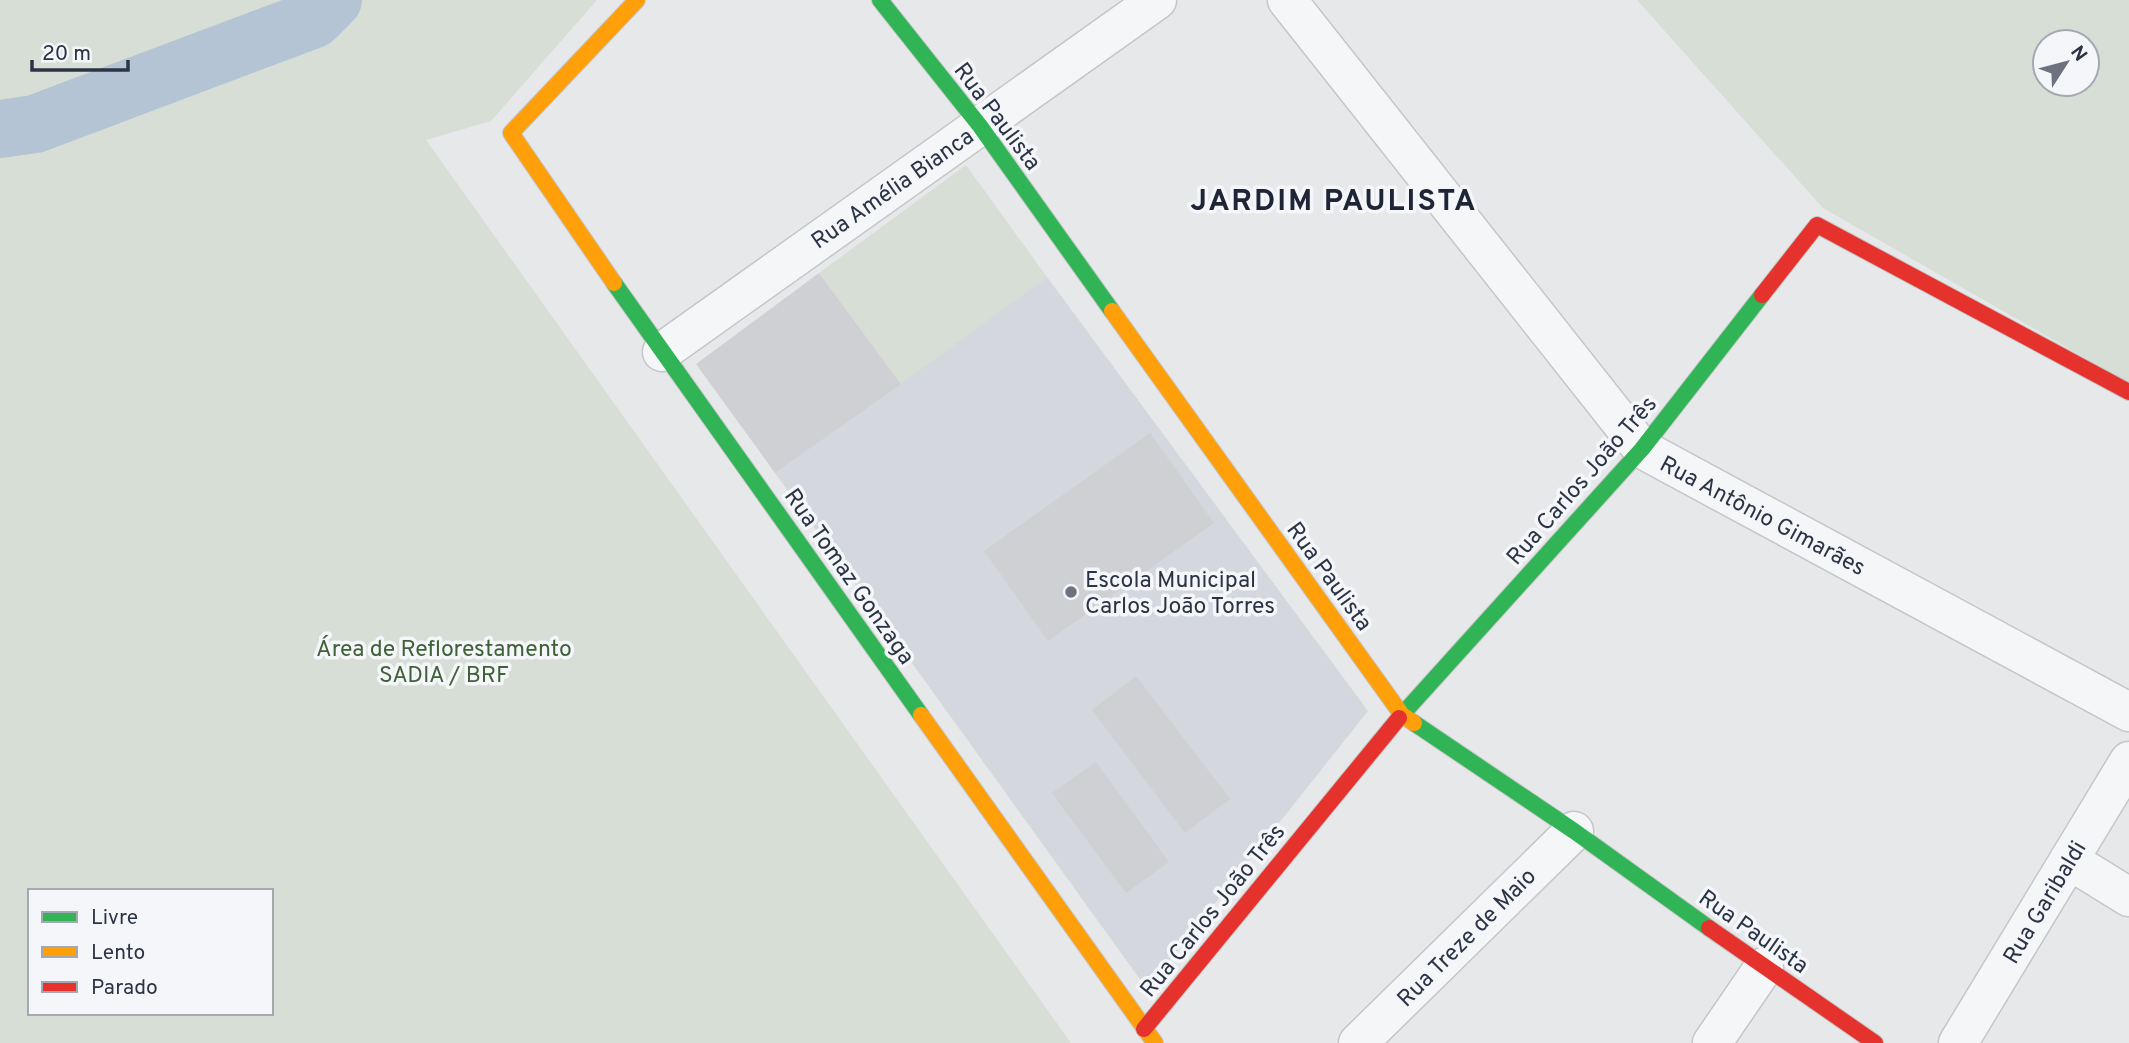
<svg xmlns="http://www.w3.org/2000/svg" width="2129" height="1043" font-family="Overpass,sans-serif">
<rect width="100%" height="100%" fill="#e6e8ea"/>
<!-- built -->
<polygon fill="#d4d7dd" points="1047,277 1368,711 1147,989 775,473"/>
<!-- green -->
<g fill="#d6ded6" fill-rule="evenodd">
<path d="M 0,0 L 597,0 L 491,121 L 426,140 L 1071,1043 L 0,1043 ZM 30,891 L 271,891 L 271,1013 L 30,1013 Z"/>
<path d="M 1637,0 L 2129,0 L 2129,383 L 1823,208 ZM 2045,42 L 2087,42 L 2087,84 L 2045,84 Z"/>
<polygon points="966,165 1047,277 901,384 819,273"/>
</g>
<g fill="none" stroke-linecap="round" stroke-linejoin="round">
<!-- river -->
<polyline stroke="#b4c4d5" stroke-width="58" points="0,129 35,124 314,19 333,0"/>
</g>
<!-- building -->
<g fill="#ced0d3">
<polygon points="819,273 901,384 775,473 696,364"/>
<polygon points="1150,433 1214,523 1048,641 984,551"/>
<polygon points="1136,676 1230,799 1185,833 1092,710"/>
<polygon points="1096,762 1169,862 1126,893 1052,793"/>
</g>
<g fill="none" stroke-linecap="round" stroke-linejoin="round">
<!-- street casing -->
<g stroke="#c4c6c8" stroke-width="41">
<g id="street">
<polyline points="1287,0 1642,449 2129,712"/>
<polyline points="662,352 1157,0"/>
<polyline points="2069,860 2129,897"/>
<polyline points="1358,1043 1574,831"/>
<polyline points="1712,1043 1764,967"/>
<polyline points="1958,1043 2129,761"/>
</g>
</g>
<!-- fast casing -->
<g stroke="#c4c6c8" stroke-width="18">
<g id="fast">
<polyline points="880,0 980,126 1112,311"/>
<polyline points="614,283 921,715"/>
<polyline points="1399,718 1642,449 1762,295"/>
<polyline points="1414,723 1574,831 1709,928"/>
</g>
</g>
<!-- slow casing -->
<g stroke="#c4c6c8" stroke-width="18">
<g id="slow">
<polyline points="614,283 511,133 637,0"/>
<polyline points="1112,311 1402,715 1414,723"/>
<polyline points="921,715 1155,1043"/>
</g>
</g>
<!-- jam casing -->
<g stroke="#c4c6c8" stroke-width="18">
<g id="jam">
<polyline points="1762,295 1817,225 2129,392"/>
<polyline points="1709,928 1875,1043"/>
<polyline points="1144,1029 1399,718"/>
</g>
</g>
<!-- street -->
<use href="#street" stroke="#f5f6f7" stroke-width="38"/>
<!-- fast -->
<use href="#fast" stroke="#30b455" stroke-width="16"/>
<!-- slow -->
<use href="#slow" stroke="#ff9f0a" stroke-width="16"/>
<!-- jam -->
<use href="#jam" stroke="#e5322d" stroke-width="16"/>
</g>
<!-- markers -->
<circle fill="#6c737f" stroke="#f4f6f9" stroke-width="2.5" cx="1071" cy="592" r="7"/>
<g text-anchor="middle" stroke-width="7" stroke-linejoin="round" paint-order="stroke">
<!-- street labels -->
<g font-size="23" fill="#2b3445" stroke="#f4f6f9">
<text transform="translate(998 116) rotate(53)" y="8">Rua Paulista</text>
<text transform="translate(892 188) rotate(-35)" y="8">Rua Amélia Bianca</text>
<text transform="translate(1581 480) rotate(-49)" y="8">Rua Carlos João Três</text>
<text transform="translate(1763 515) rotate(28)" y="8">Rua Antônio Gimarães</text>
<text transform="translate(850 576) rotate(55)" y="8">Rua Tomaz Gonzaga</text>
<text transform="translate(1330 576) rotate(54)" y="8">Rua Paulista</text>
<text transform="translate(2044 902) rotate(-59)" y="8">Rua Garibaldi</text>
<text transform="translate(1212 910) rotate(-51)" y="8">Rua Carlos João Três</text>
<text transform="translate(1754 931) rotate(35)" y="8">Rua Paulista</text>
<text transform="translate(1466 937) rotate(-45)" y="8">Rua Treze de Maio</text>
</g>
<!-- poi labels -->
<g font-size="23" fill="#2b3445" stroke="#f4f6f9" text-anchor="start">
<text x="1085" y="587">Escola Municipal<tspan x="1085" dy="26">Carlos João Torres</tspan></text>
</g>
<!-- park labels -->
<g font-size="23" fill="#3f6138" stroke="#f4f6f9">
<text x="444" y="656">Área de Reflorestamento<tspan x="444" dy="26">SADIA / BRF</tspan></text>
</g>
<!-- district labels -->
<g font-size="30" font-weight="bold" letter-spacing="2" fill="#1d2536" stroke="#f4f6f9">
<text x="1334" y="210">JARDIM PAULISTA</text>
</g>
</g>
<!-- legend -->
<rect x="28" y="889" width="245" height="126" fill="#f4f6f9" stroke="#a4a8b1" stroke-width="2"/>
<rect x="42" y="912" width="35" height="10" fill="#30b455" stroke="#a4a8b1" stroke-width="2"/>
<text x="91" y="924" font-size="21" fill="#2b3445">Livre</text>
<rect x="42" y="947" width="35" height="10" fill="#ff9f0a" stroke="#a4a8b1" stroke-width="2"/>
<text x="91" y="959" font-size="21" fill="#2b3445">Lento</text>
<rect x="42" y="982" width="35" height="10" fill="#e5322d" stroke="#a4a8b1" stroke-width="2"/>
<text x="91" y="994" font-size="21" fill="#2b3445">Parado</text>
<!-- north arrow -->
<g transform="translate(2066 63) rotate(54)"><circle r="33" fill="#f4f6f9" stroke="#a4a8b1" stroke-width="2"/>
<path d="M0-5L12 26L0 18L-12 26Z" fill="#6c737f"/>
<text y="-10" font-size="19" font-weight="bold" text-anchor="middle" fill="#2b3445">N</text>
</g>
<!-- scale -->
<path d="M32 60v10h96v-10" fill="none" stroke="#2b3445" stroke-width="3.5"/>
<text x="42" y="60" font-size="21" fill="#2b3445" stroke="#f4f6f9" stroke-width="5" paint-order="stroke">20 m</text>
</svg>
